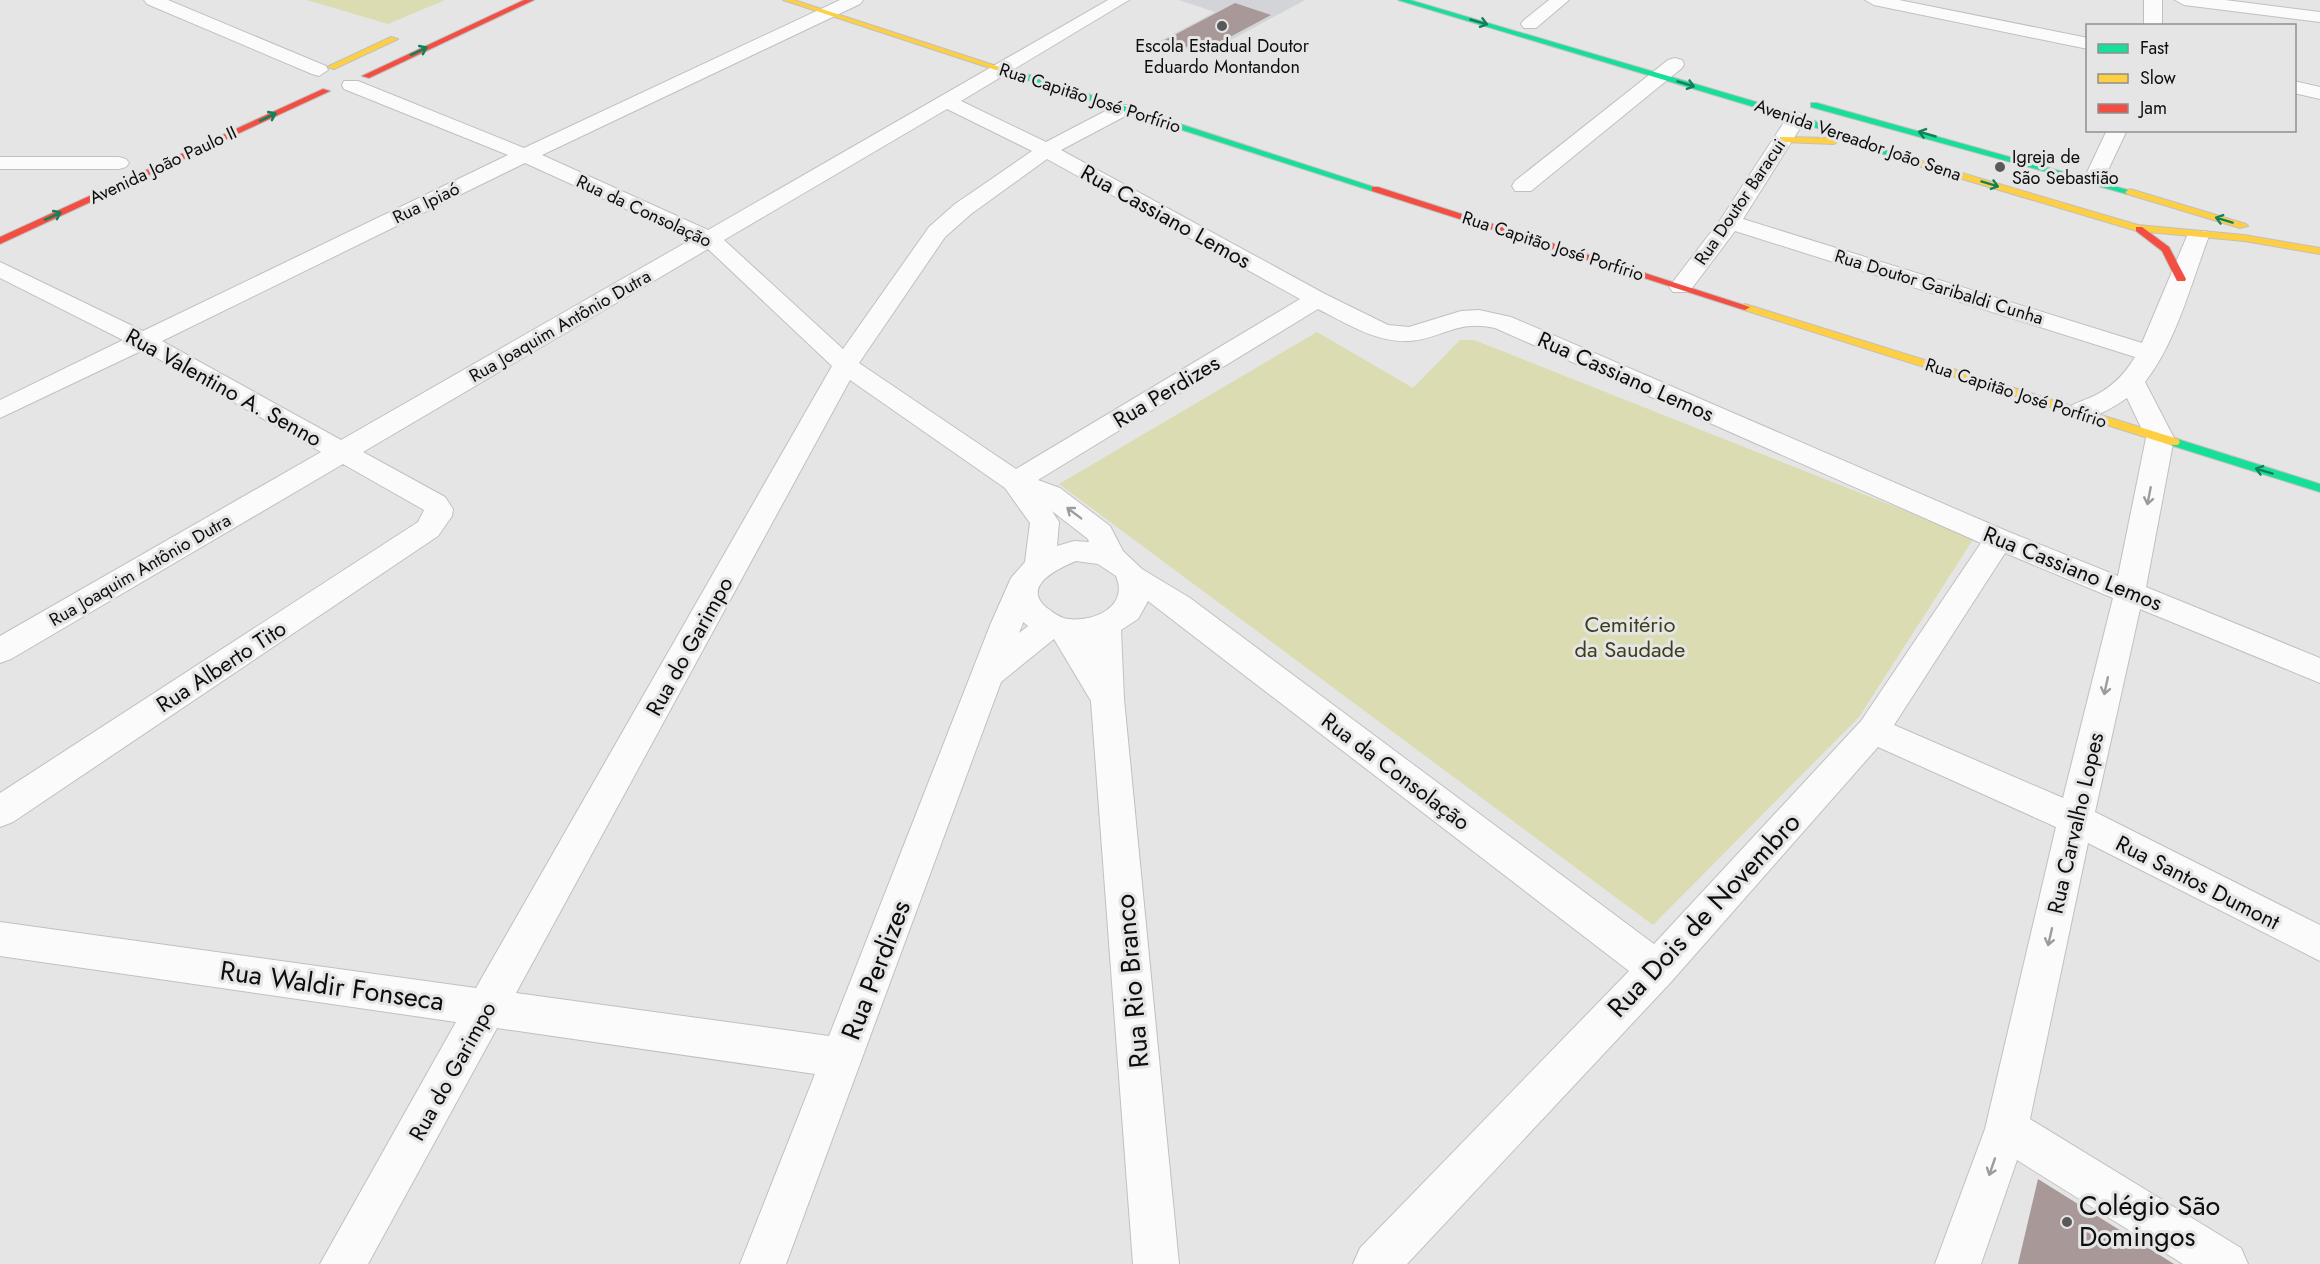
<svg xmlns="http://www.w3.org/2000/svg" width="2320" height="1264" font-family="Jost,sans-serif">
<rect width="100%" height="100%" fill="#e5e5e6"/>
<!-- built -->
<polygon fill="#d3d4d8" points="1179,0 1305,0 1203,55 1160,41 1215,12"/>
<!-- green -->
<g fill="#dbdcb2">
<polygon points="307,0 445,0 388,24"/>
<polygon points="1317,332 1413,388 1460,340 1474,340 1974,538 1859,717 1653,925 1059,484"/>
</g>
<!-- building -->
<g fill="#a89897">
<polygon points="1235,3 1271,15 1202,52 1165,40"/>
<polygon points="2038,1179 2174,1264 2018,1264"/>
</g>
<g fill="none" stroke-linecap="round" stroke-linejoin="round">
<!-- street casing -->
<g stroke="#c0c0c1" stroke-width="2">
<g id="street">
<polygon points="144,0 168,0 326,66 328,70 319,76 312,74 147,4"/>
<path d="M 840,0 L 863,0 L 860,4 L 542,155 L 708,230 L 1108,0 L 1129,0 L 961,101 L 1046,142 L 1117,105 L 1131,105 L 1134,109 L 1131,113 L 1061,150 L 1325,294 L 1388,325 L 1409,327 L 1461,311 L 1479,310 L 1511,317 L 2009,532 L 2118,576 L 2146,438 L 2127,398 C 2111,409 2088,423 2069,418 L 2065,412 C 2071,403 2084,401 2094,396 C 2112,387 2124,375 2135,357 L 1735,231 L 1689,292 L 1673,292 L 1669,287 L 1721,219 L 1790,113 L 1797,111 L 1807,117 L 1743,219 L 2142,343 L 2187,236 L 2190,231 L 2206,231 L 2209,236 C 2191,283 2177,341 2145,382 L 2174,438 L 2146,587 L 2320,658 L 2320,683 L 2140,609 L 2095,812 L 2320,925 L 2320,961 L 2088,843 L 2030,1119 L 2241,1248 L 2248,1264 L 2183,1264 L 2017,1160 L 1981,1264 L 1935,1264 L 1985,1129 L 2056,827 L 1878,747 L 1671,982 L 1407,1264 L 1353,1264 L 1360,1248 L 1629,971 L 1148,601 L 1138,619 L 1121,630 L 1124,699 L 1179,1264 L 1133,1264 L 1091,701 L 1054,639 L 1001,682 L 786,1264 L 740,1264 L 815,1074 L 497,1028 L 368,1264 L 320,1264 L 456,1022 L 0,956 L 0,922 L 476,988 L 832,366 L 708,249 L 363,452 L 445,497 L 453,509 L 452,516 L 438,536 L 13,822 L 0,827 L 0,793 L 418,522 L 424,510 L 343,464 L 11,659 L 0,663 L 0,636 L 321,452 L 143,350 L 0,418 L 0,400 L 123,340 L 0,278 L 0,262 L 143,331 L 508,155 L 344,89 L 342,85 L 344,81 L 358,81 L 524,148 ZM 947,109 L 1032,151 L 955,204 L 929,227 L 843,349 L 724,240 ZM 1047,159 L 1300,299 L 1016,469 L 859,363 L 945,237 L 971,214 ZM 525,163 L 692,239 L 341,440 L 162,341 ZM 1318,309 C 1346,323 1376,343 1409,341 C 1442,339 1456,319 1495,328 L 1981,543 L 1861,721 L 1654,944 L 1190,598 L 1142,569 L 1123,551 L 1110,526 L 1060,488 L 1038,480 ZM 850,380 L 1005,488 L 1030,523 L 1025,562 L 1011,578 L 991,623 L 829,1036 L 516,993 ZM 1052,511 L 1088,539 L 1089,542 L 1074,541 L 1057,546 L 1059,522 ZM 2005,553 L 2113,598 L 2063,798 L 1894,725 ZM 1076,561 L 1098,564 L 1116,576 C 1129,607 1094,622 1068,619 C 1060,618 1054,613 1047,608 C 1020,586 1059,568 1076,561 ZM 1023,622 L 1028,626 L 1019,633 L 1023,623 Z"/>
<polygon points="1549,0 1569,0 1536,28 1524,28 1521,24 1524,20"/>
<polygon points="1865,0 1899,0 2088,38 2088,49 1874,5"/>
<rect x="2144" y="0" width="18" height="26"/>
<polygon points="2175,0 2225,0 2320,12 2320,22 2184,5"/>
<polygon points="1675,58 1682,60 1684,64 1682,68 1531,191 1515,191 1512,186 1515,181 1668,60"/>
<polygon points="2294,81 2320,87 2320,99 2294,93"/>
<polygon points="2107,130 2127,130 2101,185 2087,185 2083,181"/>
<polygon points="0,157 119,157 126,159 129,163 126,167 119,169 0,169"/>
</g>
</g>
<!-- fast casing -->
<g stroke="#c0c0c1" stroke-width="2">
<g id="fast">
<polygon points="1398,0 1410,0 1800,115 1902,157 1898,160 1794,119"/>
<polygon points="1005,69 1011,69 1380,189 1372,191 1005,73"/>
<polygon points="1811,103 1817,103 2135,192 2127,194 1811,107"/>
<polygon points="2174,438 2320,484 2320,492 2170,445 2168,442 2170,439"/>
</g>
</g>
<!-- slow casing -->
<g stroke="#c0c0c1" stroke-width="2">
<g id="slow">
<polygon points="783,0 794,0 1012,71 1005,73"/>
<polygon points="391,37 398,39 334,69 327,67"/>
<polygon points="1780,137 1834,138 1838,141 1834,144 1783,142 1780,141"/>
<polygon points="1895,155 1901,155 2138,225 2244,235 2320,248 2320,254 2244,241 2137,231 1895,159"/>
<polygon points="2130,189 2246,224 2248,226 2240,228 2127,194 2125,192"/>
<polygon points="1745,304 2178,439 2180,442 2178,445 2170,445 1741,309 1740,307"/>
</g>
</g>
<!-- jam casing -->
<g stroke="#c0c0c1" stroke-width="2">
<g id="jam">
<polygon points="524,0 534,0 369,78 362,76"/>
<polygon points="323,89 330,91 0,244 0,237"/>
<polygon points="1372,187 1378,187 1750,307 1745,310 1741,309 1372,191"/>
<polygon points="2136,227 2142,227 2169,247 2186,279 2185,281 2177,281 2162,251 2136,231"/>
</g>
</g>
<!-- street -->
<use href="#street" fill="#fbfbfb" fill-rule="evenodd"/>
<!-- fast -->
<use href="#fast" fill="#16e098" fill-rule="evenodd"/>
<!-- slow -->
<use href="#slow" fill="#ffcf43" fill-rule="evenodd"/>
<!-- jam -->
<use href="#jam" fill="#f24e42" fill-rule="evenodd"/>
</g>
<!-- one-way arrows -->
<defs><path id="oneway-shaft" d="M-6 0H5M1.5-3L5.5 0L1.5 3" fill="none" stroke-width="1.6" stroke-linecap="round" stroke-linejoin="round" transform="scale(1.5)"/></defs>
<g stroke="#12815a">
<use href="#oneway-shaft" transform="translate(1479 22) rotate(16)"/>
<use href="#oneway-shaft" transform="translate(419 51) rotate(-25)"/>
<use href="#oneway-shaft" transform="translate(1686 84) rotate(17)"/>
<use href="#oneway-shaft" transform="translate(268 117) rotate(-25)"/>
<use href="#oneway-shaft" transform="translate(1927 134) rotate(-164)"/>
<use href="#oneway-shaft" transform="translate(1990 184) rotate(17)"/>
<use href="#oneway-shaft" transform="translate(53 216) rotate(-25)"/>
<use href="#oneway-shaft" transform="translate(2224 220) rotate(-163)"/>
<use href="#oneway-shaft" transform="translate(2264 471) rotate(-163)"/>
</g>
<g stroke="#9c9c9c">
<use href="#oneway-shaft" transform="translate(2149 496) rotate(101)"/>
<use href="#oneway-shaft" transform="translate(1074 513) rotate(-143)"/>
<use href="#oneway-shaft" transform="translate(2106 686) rotate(102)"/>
<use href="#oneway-shaft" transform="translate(2050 937) rotate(103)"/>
<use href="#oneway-shaft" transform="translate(1992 1167) rotate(109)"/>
</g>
<!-- markers -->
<g fill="#59595a" stroke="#e5e5e6" stroke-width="2">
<circle cx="1222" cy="26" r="6"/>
<circle cx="2000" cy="167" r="6"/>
<circle cx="2067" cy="1222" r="6"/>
</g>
<g text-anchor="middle" stroke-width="6" stroke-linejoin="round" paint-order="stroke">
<!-- far-poi labels -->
<g font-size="18" fill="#0d0d0e" stroke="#e5e5e6">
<text x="1222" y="52">Escola Estadual Doutor<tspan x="1222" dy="21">Eduardo Montandon</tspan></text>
<text x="2012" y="163" text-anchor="start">Igreja de<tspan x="2012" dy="21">São Sebastião</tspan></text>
</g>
<!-- far-street labels -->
<g font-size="18" fill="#0d0d0e" stroke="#e5e5e6">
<text transform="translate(1090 98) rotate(18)" y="6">Rua Capitão José Porfírio</text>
<text transform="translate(1858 140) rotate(19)" y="6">Avenida Vereador João Sena</text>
<text transform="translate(163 165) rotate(-25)" y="6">Avenida João Paulo II</text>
<text transform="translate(1740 202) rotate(-56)" y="6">Rua Doutor Baracui</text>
<text transform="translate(426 203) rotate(-26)" y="6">Rua Ipiaó</text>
<text transform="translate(644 211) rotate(25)" y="6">Rua da Consolação</text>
<text transform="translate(1553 246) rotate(18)" y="6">Rua Capitão José Porfírio</text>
<text transform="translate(1939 287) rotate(17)" y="6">Rua Doutor Garibaldi Cunha</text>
<text transform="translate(560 326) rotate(-30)" y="6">Rua Joaquim Antônio Dutra</text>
<text transform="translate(2016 393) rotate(18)" y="6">Rua Capitão José Porfírio</text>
<text transform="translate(140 570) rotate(-30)" y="6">Rua Joaquim Antônio Dutra</text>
</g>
<!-- street labels -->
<g font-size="22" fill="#0d0d0e" stroke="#e5e5e6">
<text transform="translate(1166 216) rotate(29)" y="8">Rua Cassiano Lemos</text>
<text transform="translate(1626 376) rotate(24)" y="8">Rua Cassiano Lemos</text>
<text transform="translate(224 387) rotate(29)" y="8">Rua Valentino A. Senno</text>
<text transform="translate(1166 391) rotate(-31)" y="8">Rua Perdizes</text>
<text transform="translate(2073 568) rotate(22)" y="8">Rua Cassiano Lemos</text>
<text transform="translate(689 646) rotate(-61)" y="8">Rua do Garimpo</text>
<text transform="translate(221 666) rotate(-33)" y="8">Rua Alberto Tito</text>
<text transform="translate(1396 771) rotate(37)" y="8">Rua da Consolação</text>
<text transform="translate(2075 823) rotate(-77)" y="8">Rua Carvalho Lopes</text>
<text transform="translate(2198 882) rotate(27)" y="8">Rua Santos Dumont</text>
<text transform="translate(452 1071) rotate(-61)" y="8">Rua do Garimpo</text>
</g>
<!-- park labels -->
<g font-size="22" fill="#3e3f18" stroke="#e5e5e6">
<text x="1630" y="632">Cemitério<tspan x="1630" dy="25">da Saudade</tspan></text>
</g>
<!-- near-street labels -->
<g font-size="27" fill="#0d0d0e" stroke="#e5e5e6">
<text transform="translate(1704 915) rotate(-47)" y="9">Rua Dois de Novembro</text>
<text transform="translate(876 970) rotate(-69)" y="9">Rua Perdizes</text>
<text transform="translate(1132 981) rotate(-95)" y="9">Rua Rio Branco</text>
<text transform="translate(332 986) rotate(8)" y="9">Rua Waldir Fonseca</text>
</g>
<!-- near-poi labels -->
<g font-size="27" fill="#0d0d0e" stroke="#e5e5e6" text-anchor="start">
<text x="2079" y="1215">Colégio São<tspan x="2079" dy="31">Domingos</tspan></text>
</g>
</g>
<!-- legend -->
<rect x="2086" y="24" width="210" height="108" fill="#e5e5e6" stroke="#8f8f90" stroke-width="1.5"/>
<rect x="2098" y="44" width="30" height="9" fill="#16e098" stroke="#8f8f90" stroke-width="1.5"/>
<text x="2140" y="54" font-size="18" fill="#0d0d0e">Fast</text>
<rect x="2098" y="74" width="30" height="9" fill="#ffcf43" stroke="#8f8f90" stroke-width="1.5"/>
<text x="2140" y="84" font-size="18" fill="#0d0d0e">Slow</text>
<rect x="2098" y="104" width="30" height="9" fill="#f24e42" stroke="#8f8f90" stroke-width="1.5"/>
<text x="2140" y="114" font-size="18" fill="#0d0d0e">Jam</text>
</svg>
